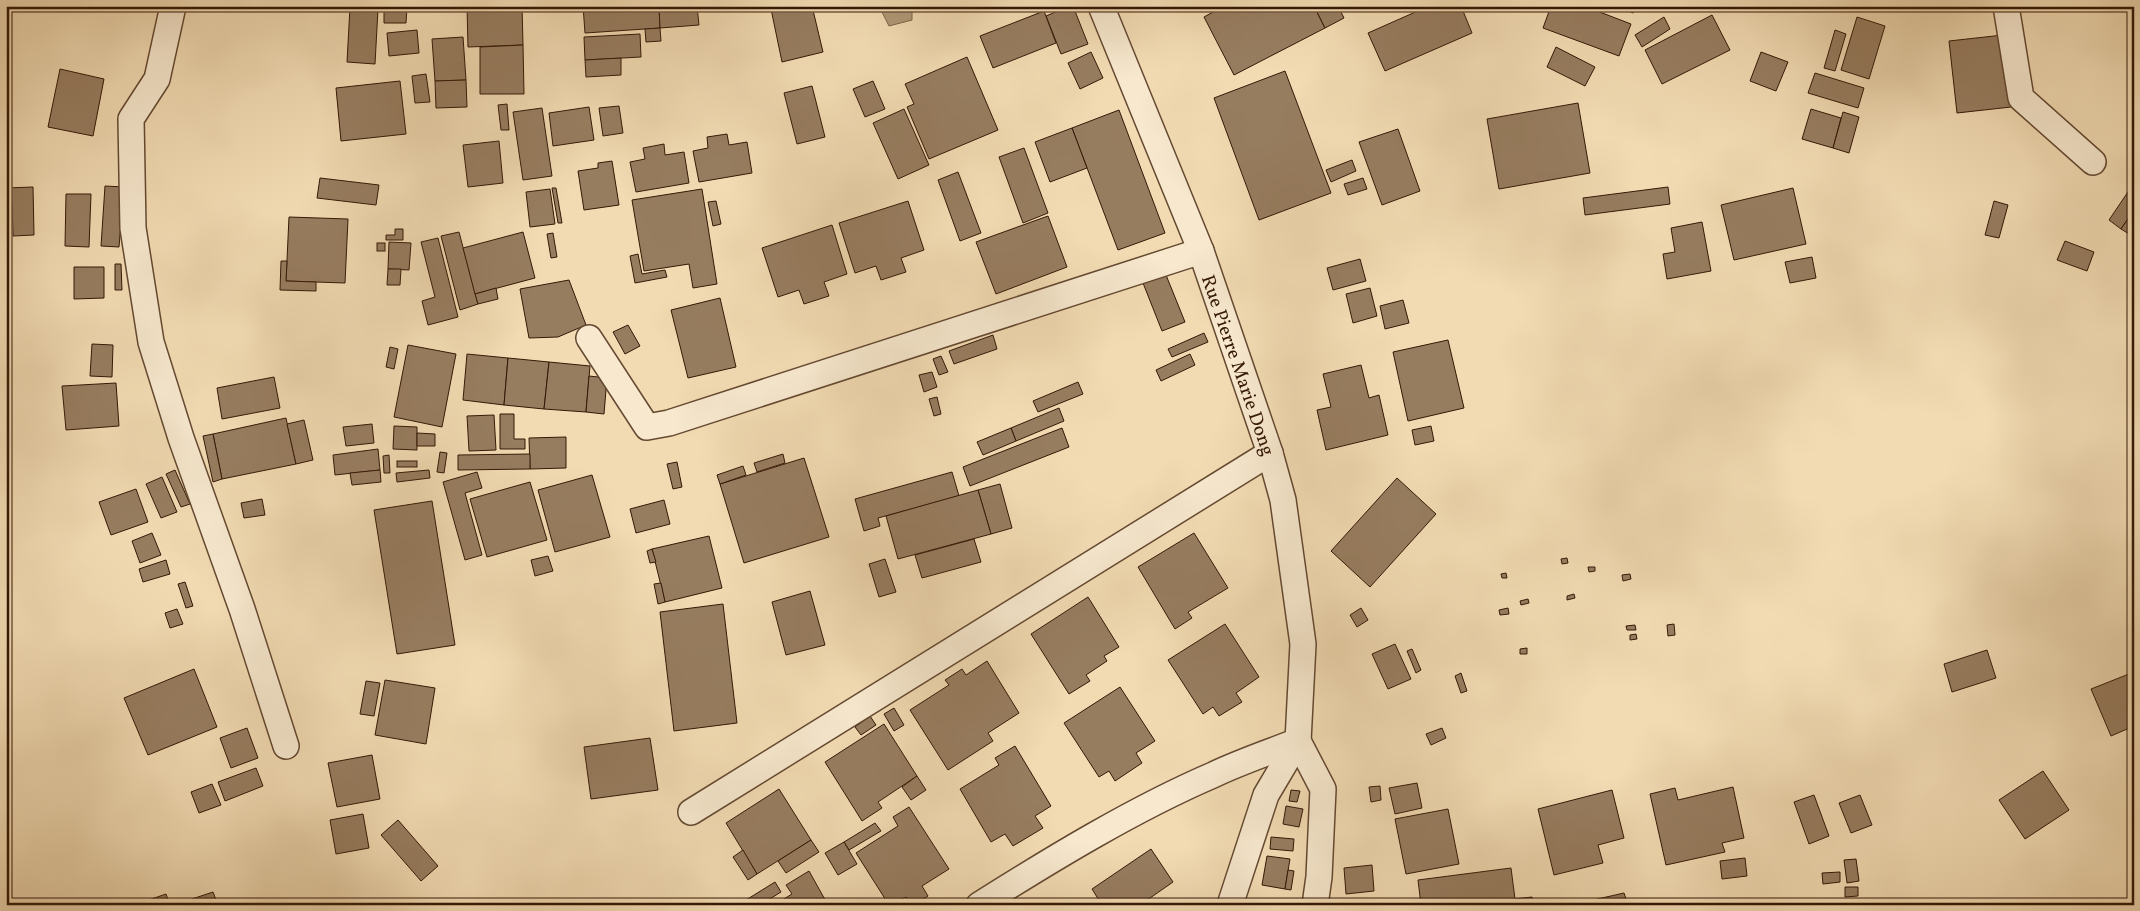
<svg xmlns="http://www.w3.org/2000/svg" width="2140" height="911" font-family="Vollkorn,serif">
<rect width="100%" height="100%" fill="#f2dbb3"/>
<filter id="stains"><feTurbulence type="fractalNoise" baseFrequency=".004" numOctaves="4"/><feColorMatrix values="0 0 0 0 .2 0 0 0 0 .09 0 0 0 0 .02 0 0 0 .5 -.17"/></filter>
<radialGradient id="worn" r=".72"><stop offset=".6" stop-color="#630" stop-opacity="0"/><stop offset="1" stop-color="#630" stop-opacity=".3"/></radialGradient>
<!-- water -->
<polygon fill="#b19978" stroke="#7f654a" points="879,6 912,6 912,20 889,26"/>
<!-- building -->
<g fill="#977d60" stroke="#341806">
<polygon points="384,6 407,6 406,23 384,23"/>
<polygon points="522,6 523,45 468,47 467,6"/>
<polygon points="583,6 659,6 660,28 585,33"/>
<polygon points="659,6 697,6 699,25 660,28"/>
<polygon points="782,6 812,6 823,52 782,62 771,9"/>
<polygon points="1070,6 1073,6 1088,44 1061,54 1046,16"/>
<polygon points="1224,6 1314,6 1325,28 1234,75 1204,17"/>
<polygon points="1314,6 1338,6 1344,18 1325,28"/>
<polygon points="1429,6 1461,6 1472,33 1385,71 1368,33"/>
<polygon points="1551,6 1584,6 1631,24 1619,56 1543,28"/>
<polygon points="1617,6 1637,6 1633,13"/>
<polygon points="350,7 378,9 375,64 347,62"/>
<polygon points="1044,11 1056,43 993,68 980,36"/>
<polygon points="1712,15 1730,50 1662,84 1645,50"/>
<polygon points="1664,17 1670,29 1642,47 1635,35"/>
<polygon points="1857,17 1885,26 1869,79 1841,70"/>
<polygon points="660,28 661,41 646,42 645,29"/>
<polygon points="417,30 419,53 389,56 387,33"/>
<polygon points="1835,30 1846,34 1835,71 1824,68"/>
<polygon points="640,34 641,57 585,60 584,37"/>
<polygon points="2003,35 2011,107 1957,113 1949,41"/>
<polygon points="463,37 466,80 435,81 432,39"/>
<polygon points="523,45 524,94 480,94 480,47"/>
<polygon points="1556,47 1595,67 1585,86 1547,67"/>
<polygon points="1091,52 1103,78 1080,89 1068,63"/>
<polygon points="1761,52 1788,62 1776,91 1750,81"/>
<polygon points="967,57 998,130 929,159 907,107 914,104 905,84"/>
<polygon points="621,58 621,75 586,77 585,60"/>
<polygon points="60,69 104,79 93,136 48,127"/>
<polygon points="1285,71 1331,193 1259,220 1214,98"/>
<polygon points="1815,73 1864,88 1858,108 1808,93"/>
<polygon points="426,74 430,102 415,103 412,76"/>
<polygon points="466,80 467,107 436,108 435,81"/>
<polygon points="400,81 406,134 341,141 336,88"/>
<polygon points="873,81 885,109 865,117 853,89"/>
<polygon points="812,86 825,137 797,144 784,93"/>
<polygon points="1578,103 1590,173 1499,189 1487,119"/>
<polygon points="507,104 509,130 501,130 498,105"/>
<polygon points="619,106 623,133 603,136 599,108"/>
<polygon points="589,107 594,140 553,146 549,113"/>
<polygon points="542,108 552,176 523,180 513,112"/>
<polygon points="904,109 929,165 898,179 873,123"/>
<polygon points="1811,109 1841,118 1833,148 1802,139"/>
<polygon points="1119,110 1165,233 1118,250 1072,128"/>
<polygon points="1843,112 1859,117 1849,153 1833,148"/>
<polygon points="1072,128 1087,168 1050,182 1035,142"/>
<polygon points="1398,129 1420,191 1382,205 1359,142"/>
<polygon points="727,134 729,145 747,142 752,173 699,182 693,151 708,148 707,137"/>
<polygon points="499,141 503,183 468,187 463,145"/>
<polygon points="664,144 665,155 684,152 689,183 636,192 630,162 645,159 643,148"/>
<polygon points="1024,148 1048,213 1023,223 999,157"/>
<polygon points="1352,160 1356,171 1331,182 1326,170"/>
<polygon points="612,161 619,205 584,210 578,171 598,168 598,163"/>
<polygon points="958,172 981,233 960,241 938,180"/>
<polygon points="320,178 379,185 376,205 317,198"/>
<polygon points="1363,178 1367,189 1348,195 1344,184"/>
<polygon points="2134,183 2134,210 2121,229 2109,220"/>
<polygon points="105,186 124,187 119,247 101,246"/>
<polygon points="33,187 34,235 13,236 12,202 6,202 6,188"/>
<polygon points="1668,187 1670,204 1585,215 1583,198"/>
<polygon points="552,188 556,188 562,223 558,223"/>
<polygon points="1793,188 1806,244 1734,260 1721,205"/>
<polygon points="550,189 555,224 530,227 526,192"/>
<polygon points="702,189 717,284 693,288 689,264 644,271 632,200"/>
<polygon points="66,194 91,194 89,247 65,246"/>
<polygon points="716,201 721,224 713,226 708,202"/>
<polygon points="908,201 924,250 901,258 906,272 881,280 876,266 855,273 839,223"/>
<polygon points="1994,201 2008,205 1999,238 1985,235"/>
<polygon points="2134,210 2134,237 2121,229"/>
<polygon points="1048,216 1067,267 996,294 976,242"/>
<polygon points="289,217 348,219 345,283 286,281"/>
<polygon points="1702,222 1711,271 1667,279 1663,254 1675,252 1671,228"/>
<polygon points="832,225 847,274 824,282 829,296 804,304 799,290 778,297 762,248"/>
<polygon points="395,229 403,229 403,240 386,240 386,235 395,235"/>
<polygon points="459,232 478,304 460,310 441,236"/>
<polygon points="523,232 535,278 475,294 463,248"/>
<polygon points="553,233 557,257 551,258 547,234"/>
<polygon points="438,238 458,317 428,325 422,301 435,297 421,242"/>
<polygon points="2065,241 2094,252 2087,271 2057,260"/>
<polygon points="389,242 411,243 409,270 388,269"/>
<rect x="377" y="243" width="8" height="8"/>
<polygon points="638,254 642,274 665,270 667,277 635,283 630,256"/>
<polygon points="1812,257 1816,278 1790,283 1785,262"/>
<polygon points="1360,259 1366,281 1333,290 1327,268"/>
<polygon points="281,261 287,261 286,281 316,282 316,291 280,290"/>
<polygon points="115,264 121,264 122,290 115,290"/>
<polygon points="74,267 104,267 104,298 74,299"/>
<polygon points="388,269 401,269 400,285 387,285"/>
<polygon points="1166,275 1185,322 1162,331 1143,283"/>
<polygon points="569,280 586,325 558,337 529,338 520,289"/>
<polygon points="496,288 498,299 478,304 475,294"/>
<polygon points="1370,288 1377,316 1353,323 1346,294"/>
<polygon points="720,298 736,367 688,378 671,310"/>
<polygon points="1403,300 1409,323 1385,329 1380,306"/>
<polygon points="628,325 640,346 625,354 613,332"/>
<polygon points="1204,333 1208,342 1172,357 1168,349"/>
<polygon points="993,335 997,349 954,364 949,351"/>
<polygon points="1448,340 1464,408 1408,421 1393,352"/>
<polygon points="92,344 113,345 112,377 90,376"/>
<polygon points="408,345 456,354 442,427 394,417"/>
<polygon points="390,347 398,349 394,369 386,367"/>
<polygon points="467,354 508,358 504,405 463,400"/>
<polygon points="1190,354 1195,365 1161,381 1156,370"/>
<polygon points="941,356 948,372 939,375 933,359"/>
<polygon points="508,358 549,362 544,409 504,405"/>
<polygon points="549,362 590,366 586,412 544,409"/>
<polygon points="1361,365 1369,398 1379,395 1388,435 1326,450 1317,410 1331,407 1323,374"/>
<polygon points="932,372 937,387 924,392 919,375"/>
<polygon points="589,376 607,378 604,414 586,412"/>
<polygon points="274,377 280,408 222,419 217,388"/>
<polygon points="1078,382 1083,394 1038,412 1033,401"/>
<polygon points="116,383 119,426 66,430 62,386"/>
<polygon points="937,397 941,414 934,416 929,399"/>
<polygon points="1059,408 1064,421 1016,441 1011,428"/>
<polygon points="500,414 514,414 514,439 525,439 525,449 500,449"/>
<polygon points="494,415 496,450 469,451 467,416"/>
<polygon points="286,418 296,464 222,479 213,434"/>
<polygon points="304,420 313,460 296,464 287,424"/>
<polygon points="372,424 374,443 346,446 343,427"/>
<polygon points="394,426 417,427 417,450 393,449"/>
<polygon points="1431,426 1434,441 1415,445 1412,430"/>
<polygon points="1011,428 1016,441 983,455 977,442"/>
<polygon points="1062,428 1069,447 970,486 963,467"/>
<polygon points="417,433 435,434 435,446 417,446"/>
<polygon points="213,434 222,479 213,482 203,436"/>
<polygon points="566,437 566,468 530,469 529,438"/>
<polygon points="378,449 380,470 335,475 333,455"/>
<polygon points="440,452 447,453 444,473 437,472"/>
<polygon points="530,454 530,469 458,470 458,455"/>
<polygon points="783,454 785,463 757,472 754,463"/>
<polygon points="389,455 390,473 384,473 383,456"/>
<polygon points="804,458 829,537 744,563 720,484"/>
<rect x="397" y="461" width="20" height="6"/>
<polygon points="677,462 682,487 673,489 667,464"/>
<polygon points="743,466 746,475 720,484 717,475"/>
<polygon points="175,470 190,504 181,507 166,474"/>
<polygon points="380,470 381,482 352,485 350,473"/>
<polygon points="429,470 430,478 397,482 396,473"/>
<polygon points="477,472 482,488 465,493 482,555 465,560 443,482"/>
<polygon points="952,472 959,496 878,518 880,526 864,531 855,499"/>
<polygon points="592,475 610,537 555,552 538,490"/>
<polygon points="162,477 177,512 161,518 146,484"/>
<polygon points="1397,478 1436,514 1370,587 1331,551"/>
<polygon points="530,482 547,540 487,557 470,499"/>
<polygon points="1000,484 1012,528 991,534 978,490"/>
<polygon points="136,489 148,522 111,535 99,502"/>
<polygon points="978,490 991,534 898,559 886,516"/>
<polygon points="262,499 265,515 244,518 241,503"/>
<polygon points="664,500 670,524 636,533 630,509"/>
<polygon points="432,501 455,645 397,654 374,510"/>
<polygon points="152,533 161,555 140,563 132,541"/>
<polygon points="1194,533 1228,588 1188,612 1192,618 1175,629 1138,567"/>
<polygon points="709,536 722,588 665,602 652,549"/>
<polygon points="974,539 981,562 922,578 915,555"/>
<polygon points="652,549 656,562 650,563 647,551"/>
<polygon points="548,556 553,571 535,576 531,560"/>
<polygon points="1567,558 1568,563 1562,564 1561,559"/>
<polygon points="885,559 896,592 879,597 869,564"/>
<polygon points="166,560 170,574 143,582 139,569"/>
<polygon points="1588,567 1595,567 1595,571 1589,572"/>
<polygon points="1506,573 1507,578 1502,578 1501,574"/>
<polygon points="1630,574 1631,579 1623,581 1622,575"/>
<polygon points="185,582 193,606 186,608 178,584"/>
<polygon points="661,583 665,602 658,604 654,584"/>
<polygon points="810,591 825,645 786,655 772,602"/>
<polygon points="1574,594 1575,598 1567,600 1567,596"/>
<polygon points="1088,597 1119,647 1104,656 1107,661 1086,675 1090,681 1069,694 1031,634"/>
<polygon points="1528,599 1529,603 1521,605 1520,601"/>
<polygon points="723,604 737,723 674,731 660,612"/>
<polygon points="1361,608 1368,620 1357,627 1350,615"/>
<polygon points="1508,608 1509,614 1500,615 1499,610"/>
<polygon points="177,609 183,624 170,628 165,613"/>
<polygon points="1225,624 1259,677 1236,693 1242,702 1219,716 1213,707 1203,714 1168,660"/>
<polygon points="1674,624 1675,635 1668,636 1667,625"/>
<polygon points="1635,625 1636,630 1627,630 1626,626"/>
<polygon points="1636,634 1637,639 1630,640 1630,635"/>
<polygon points="1395,644 1411,679 1388,689 1372,654"/>
<polygon points="1527,648 1527,654 1520,654 1520,649"/>
<polygon points="1412,649 1421,670 1416,673 1407,651"/>
<polygon points="1987,650 1996,678 1952,692 1944,664"/>
<polygon points="987,661 1019,713 988,733 993,741 948,770 910,710 949,685 945,680 962,669 966,675"/>
<polygon points="194,669 217,727 148,755 124,698"/>
<polygon points="2134,672 2134,726 2111,736 2091,689"/>
<polygon points="1461,673 1467,691 1461,693 1455,676"/>
<polygon points="385,680 435,688 426,744 375,735"/>
<polygon points="366,681 380,683 374,716 360,714"/>
<polygon points="1120,687 1155,741 1136,753 1142,763 1115,781 1109,771 1099,777 1064,723"/>
<polygon points="894,708 904,725 894,731 884,714"/>
<polygon points="870,716 876,725 861,735 855,727"/>
<polygon points="884,724 917,776 878,802 882,808 862,821 825,762"/>
<polygon points="247,728 258,758 231,768 220,738"/>
<polygon points="1442,728 1446,738 1431,745 1426,734"/>
<polygon points="650,738 658,790 591,799 584,747"/>
<polygon points="1015,746 1051,806 1035,816 1043,828 1013,846 1005,834 991,842 960,789 999,765 995,758"/>
<polygon points="372,755 380,799 337,807 328,763"/>
<polygon points="256,768 263,786 225,801 218,782"/>
<polygon points="2043,771 2069,810 2025,839 1999,800"/>
<polygon points="917,776 926,790 911,800 902,787"/>
<polygon points="1417,783 1422,808 1395,814 1389,788"/>
<polygon points="212,784 221,805 199,813 191,792"/>
<polygon points="1380,786 1381,800 1371,802 1369,787"/>
<polygon points="1733,787 1744,838 1722,843 1725,852 1666,865 1650,794 1675,788 1678,800"/>
<polygon points="779,789 811,840 757,874 726,823"/>
<polygon points="1291,790 1300,791 1297,802 1289,801"/>
<polygon points="1612,790 1624,838 1598,845 1603,863 1554,875 1538,809"/>
<polygon points="1814,795 1829,836 1809,844 1794,802"/>
<polygon points="1860,795 1872,825 1851,833 1839,803"/>
<polygon points="1286,806 1303,809 1299,827 1283,824"/>
<polygon points="909,807 949,869 922,886 928,896 914,905 911,905 906,897 893,905 889,905 856,853 898,826 893,817"/>
<polygon points="1448,809 1459,864 1406,874 1395,819"/>
<polygon points="363,814 369,848 336,854 330,820"/>
<polygon points="398,820 438,866 421,881 381,835"/>
<polygon points="875,823 881,831 849,850 844,842"/>
<polygon points="1271,837 1294,839 1293,851 1270,849"/>
<polygon points="811,840 819,852 786,873 778,861"/>
<polygon points="844,842 857,864 838,875 825,853"/>
<polygon points="1151,849 1173,882 1140,905 1102,905 1092,889"/>
<polygon points="743,850 757,874 748,880 733,857"/>
<polygon points="1267,856 1290,859 1285,889 1262,885"/>
<polygon points="1745,858 1747,876 1722,879 1720,861"/>
<polygon points="1856,859 1859,881 1847,883 1844,860"/>
<polygon points="1372,865 1374,891 1346,894 1344,868"/>
<polygon points="1511,868 1515,899 1532,897 1533,905 1421,905 1418,880"/>
<polygon points="1288,870 1294,871 1291,890 1285,889"/>
<polygon points="809,871 828,905 774,905 792,894 786,885"/>
<polygon points="1840,872 1840,882 1823,884 1822,873"/>
<polygon points="775,882 781,892 760,905 738,905"/>
<polygon points="1845,887 1858,887 1858,896 1845,897"/>
<polygon points="213,892 218,905 180,905 180,903"/>
<polygon points="1624,893 1628,905 1571,905"/>
<polygon points="166,894 170,905 134,905"/>
</g>
<g fill="none" stroke-linecap="round" stroke-linejoin="round">
<!-- minor casing -->
<g stroke="#644931" stroke-width="28">
<g id="minor">
<polyline points="173,6 157,79 131,119 133,228 151,342 181,438 242,609 286,746"/>
<polyline points="1101,6 1201,251 1270,453 1283,500 1303,644 1298,741"/>
<polyline points="2006,6 2021,98 2093,162"/>
<polyline points="589,338 647,427 669,423 1201,251"/>
<polyline points="1298,741 1323,789 1319,877 1315,905"/>
<polyline points="691,812 1270,453"/>
<path d="M 979,905 C 1052,859 1134,809 1213,775 C 1240,762 1270,752 1298,741"/>
<polyline points="1230,905 1266,795 1298,741"/>
</g>
</g>
<!-- minor -->
<use href="#minor" stroke="#f7e8ce" stroke-width="25"/>
</g>
<g text-anchor="middle" stroke-width="4" stroke-linejoin="round" paint-order="stroke">
<!-- street labels -->
<g font-size="19" fill="#341806" stroke="#f7e8ce">
<text transform="translate(1239 365) rotate(71)" y="7">Rue Pierre Marie Dong</text>
</g>
</g>
<!-- margin -->
<rect width="2140" height="911" fill="none" stroke="#f2dbb3" stroke-width="25"/>
<rect x="8" y="8" width="2125" height="896" fill="none" stroke="#341806" stroke-width="2.5"/>
<rect x="12" y="12" width="2115" height="886" fill="none" stroke="#341806"/>
<rect width="100%" height="100%" filter="url(#stains)"/>
<rect width="100%" height="100%" fill="url(#worn)"/>
</svg>
